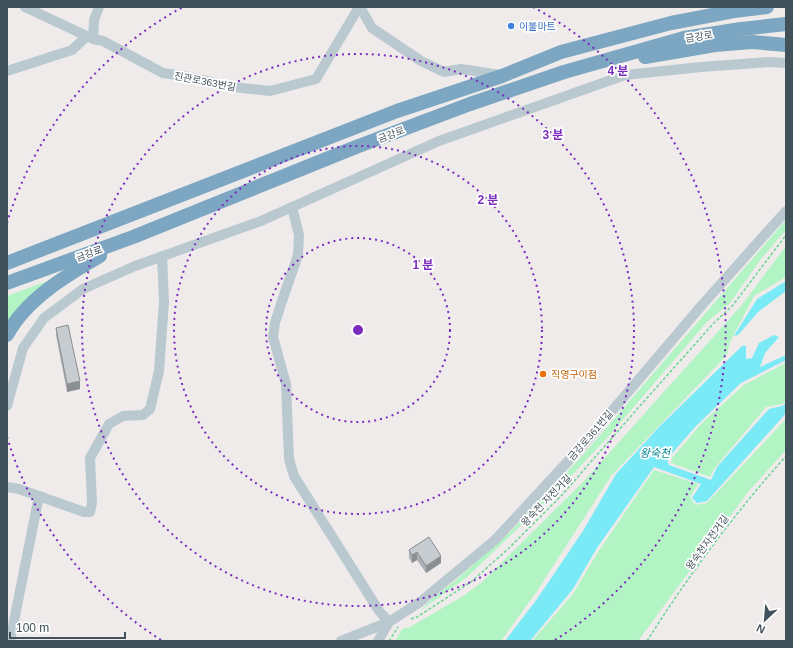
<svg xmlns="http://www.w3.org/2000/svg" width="793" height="648" font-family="Arial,'Noto Sans KR',sans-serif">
<rect width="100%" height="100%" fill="#efebeb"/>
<!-- green -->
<g fill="#b2f4c4">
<polygon points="786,220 786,230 761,259 730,303 707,322 607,438 558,490 467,577 420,611 435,596 456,580 510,532 582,456"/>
<polygon points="786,246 786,277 754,296 730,342 727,355 611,476 537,591 501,641 395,641 402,629 410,627 463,596 481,583 584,481 741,306"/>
<polygon points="50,280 7,327 7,296"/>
<polygon points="786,363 786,401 782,404 766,407 714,469 710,477 671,463 672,458 702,423 744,385"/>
<polygon points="786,419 786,450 748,492 638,641 532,641 573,594 598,552 654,470 698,484 690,497 695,505 707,503"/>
</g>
<!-- water -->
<g fill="#7aeaf6">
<polygon points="786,281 786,291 758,312 738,335 734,336 757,299"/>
<polygon points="774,335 779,337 765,353 760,367 786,355 786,360 741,383 697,425 667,459 669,465 711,480 717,467 769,409 782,406 786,403 786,413 781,419 707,501 697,503 692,498 701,484 654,467 597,548 573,589 530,641 505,641 537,599 583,531 616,474 660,426 742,346 746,346 746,359 752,358 759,343"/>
</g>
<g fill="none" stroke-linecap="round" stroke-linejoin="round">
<!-- path -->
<g stroke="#67d593" stroke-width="1.5" stroke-dasharray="3 2" stroke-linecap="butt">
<polyline points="411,619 417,617 471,582 508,549 562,495 638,408 713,324 733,305 786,235"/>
<polyline points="389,641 398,627"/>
<path d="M 647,641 C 688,576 734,514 786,456"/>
</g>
<!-- minor -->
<g stroke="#bac9d0" stroke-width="10">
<polyline points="25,7 93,39 103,41 163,73 190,77 233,87 270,91 316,79 359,7"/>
<polyline points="360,7 372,28 421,61 444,72 461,69 500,75"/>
<polyline points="93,39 94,20 99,7"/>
<polyline points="7,71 72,50 87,36"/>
<polyline points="292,207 299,235 298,255 281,304 275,323 273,337 286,384 289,459 294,476 379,611 389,622 341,641"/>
<polyline points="7,406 23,348 44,318 83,289 135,266 261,221 439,141 625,75 701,67 769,62 786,63"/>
<polyline points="7,487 19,489 84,512 90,512 92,503 90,458 109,424 123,416 143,415 150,409 159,371 164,302 162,256"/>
<polyline points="10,641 39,496"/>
<polyline points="378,641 389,622 420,602 495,540 583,445 702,305 786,211"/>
</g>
<!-- highway -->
<g stroke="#7ca6c2" stroke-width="14">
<polyline points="645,57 715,45 752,42 786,45"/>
<polyline points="7,263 397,111 502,76 561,52 671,23 734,11 767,7"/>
<polyline points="7,283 133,237 356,147 470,104 564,72 684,38 741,29 786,24"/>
<path d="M 7,335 C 26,299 67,275 100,256"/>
</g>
</g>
<!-- wall -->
<g fill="#abafb4">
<polygon points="56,328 80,389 67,392 56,335"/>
<polygon points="429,537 441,563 426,573 417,560 412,563 409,558 409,550"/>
</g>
<!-- shaded-wall -->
<g fill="#8b8f92">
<polygon points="80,381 80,389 67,392 67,384"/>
<polygon points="417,552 417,560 412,563 412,555"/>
<polygon points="441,556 441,563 426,573 426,566"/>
</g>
<!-- building -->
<g fill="#c7ccd1" stroke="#8b8f92">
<polygon points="68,325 80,381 67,384 56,328"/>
<polygon points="429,537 441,556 426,566 417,552 412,555 409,550"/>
</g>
<!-- distance rings -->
<g fill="none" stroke="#7b2cbf" stroke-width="2" stroke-dasharray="2 4">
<circle cx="358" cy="330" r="92"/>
<circle cx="358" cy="330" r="184"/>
<circle cx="358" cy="330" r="276"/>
<path d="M161 640A367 367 0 0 1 7 437M7 223A367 367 0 0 1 183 7M533 7A367 367 0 0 1 555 640"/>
</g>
<!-- markers -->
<circle fill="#3f7fe0" stroke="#fff" stroke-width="1.5" cx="511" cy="26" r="4"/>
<circle fill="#e8710a" stroke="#fff" stroke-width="1.5" cx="543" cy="374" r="4"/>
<g text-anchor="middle" stroke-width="3.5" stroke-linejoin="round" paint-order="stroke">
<!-- shop labels -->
<g font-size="10" fill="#366cbe" stroke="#fff" text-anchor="start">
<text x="519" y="30">이불마트</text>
</g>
<!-- street labels -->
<g font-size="10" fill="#42525b" stroke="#fff">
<text transform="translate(699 36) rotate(-10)" y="4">금강로</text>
<text transform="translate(205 81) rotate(11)" y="4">진관로363번길</text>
<text transform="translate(391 134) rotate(-21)" y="4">금강로</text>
<text transform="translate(89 253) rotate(-20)" y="4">금강로</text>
<text transform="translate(590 435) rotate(-49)" y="4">금강로361번길</text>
<text transform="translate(546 500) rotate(-46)" y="4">왕숙천 자전거길</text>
<text transform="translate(707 542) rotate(-54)" y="4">왕숙천자전거길</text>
</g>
<!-- food labels -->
<g font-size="10" fill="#c56008" stroke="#fff" text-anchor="start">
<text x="551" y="378">직영구이점</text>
</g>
<!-- water labels -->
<g font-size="11" font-style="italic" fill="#038290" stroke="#fff">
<text x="655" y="457">왕숙천</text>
</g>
</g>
<circle cx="358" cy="330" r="6" fill="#7b2cbf" stroke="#fff" stroke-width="2"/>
<g font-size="12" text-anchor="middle" font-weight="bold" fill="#7b2cbf" stroke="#fff" stroke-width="3.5" stroke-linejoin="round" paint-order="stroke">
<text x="618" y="75">4 분</text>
<text x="553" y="139">3 분</text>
<text x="488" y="204">2 분</text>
<text x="423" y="269">1 분</text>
</g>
<!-- border -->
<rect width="793" height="648" fill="none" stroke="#42525b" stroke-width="16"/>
<!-- north arrow -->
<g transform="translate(765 620) rotate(206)" stroke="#ffffff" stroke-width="3" paint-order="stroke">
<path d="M0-3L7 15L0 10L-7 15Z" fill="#42525b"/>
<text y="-6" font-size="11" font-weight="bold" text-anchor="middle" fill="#42525b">N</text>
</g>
<!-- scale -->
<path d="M10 632v6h115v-6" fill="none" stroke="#42525b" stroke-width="2"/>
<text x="16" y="632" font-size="12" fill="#42525b" stroke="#ffffff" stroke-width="3" paint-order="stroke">100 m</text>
</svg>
